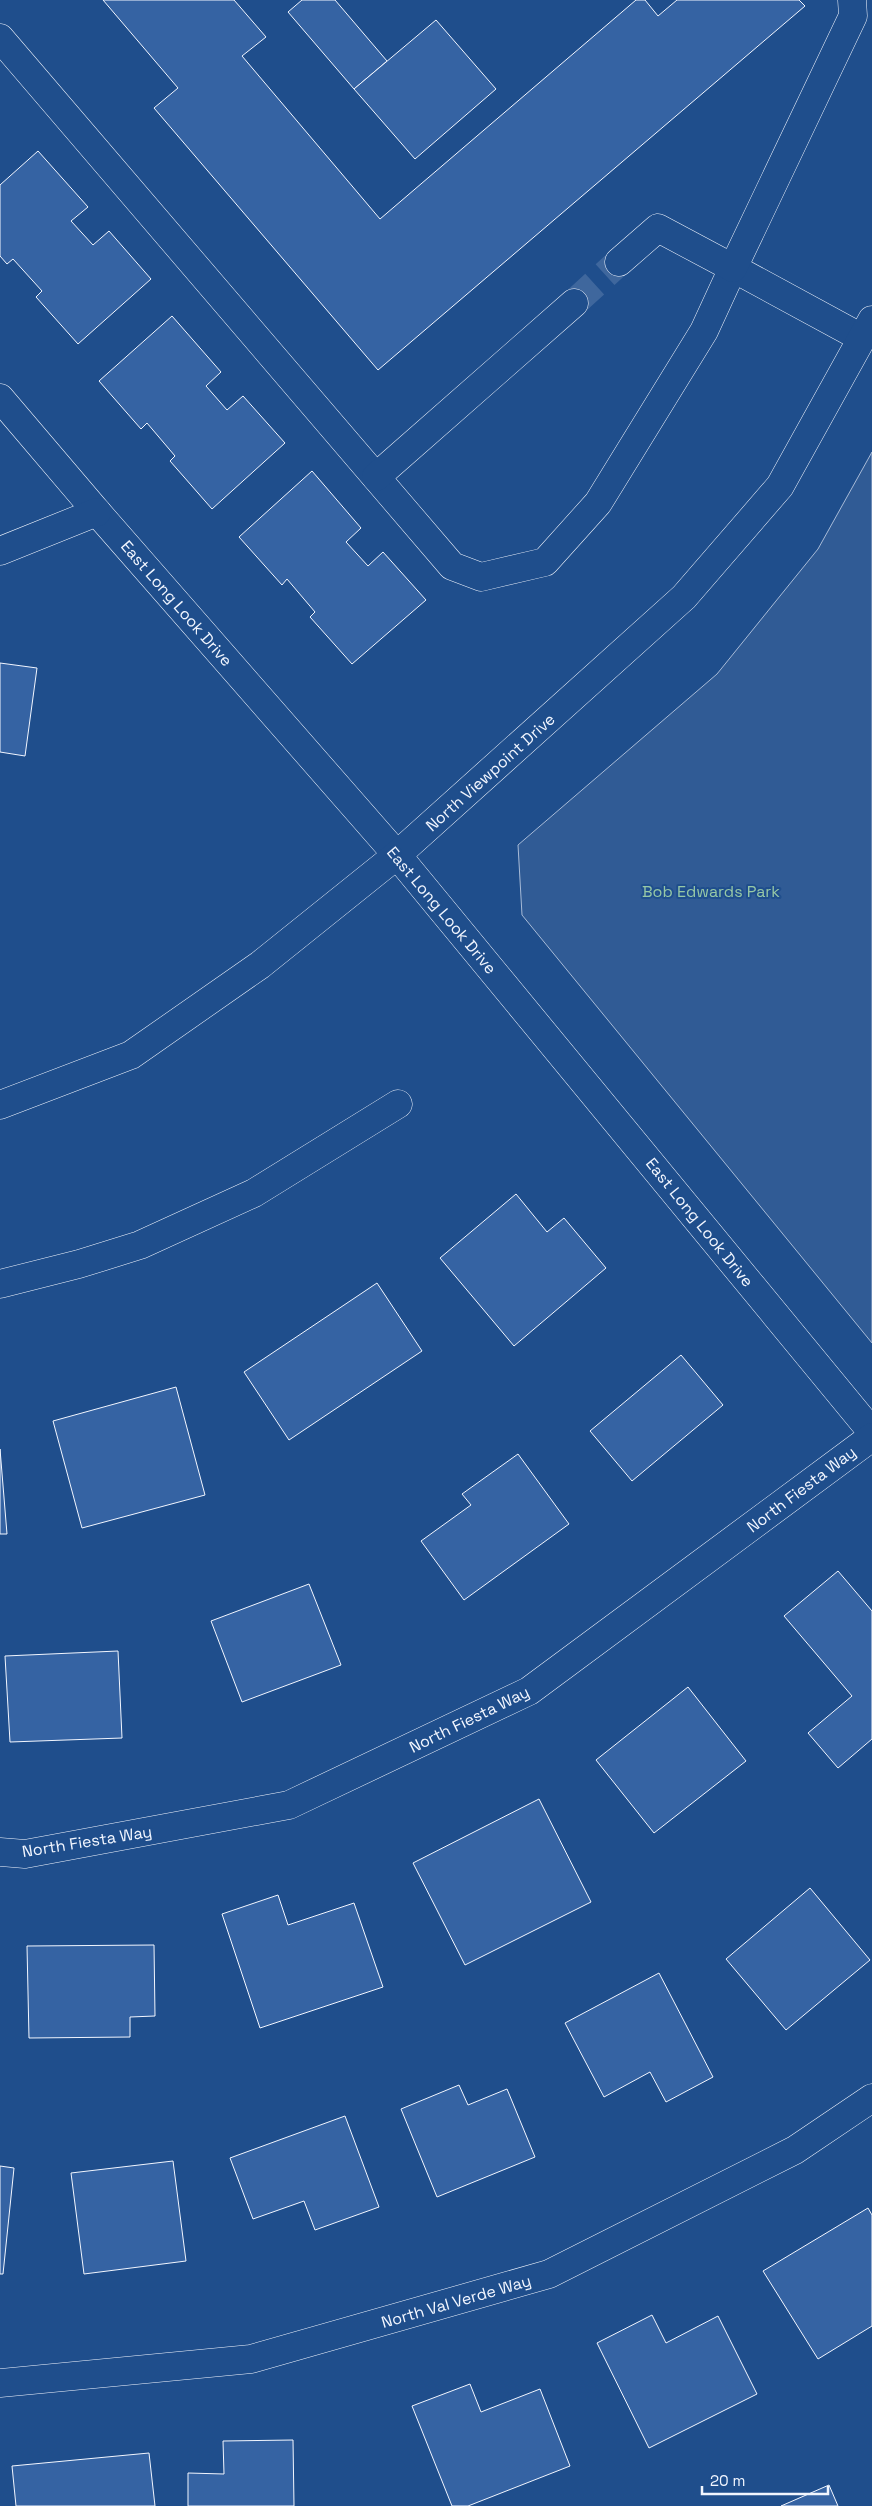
<svg xmlns="http://www.w3.org/2000/svg" width="872" height="2506" font-family="'Space Grotesk',sans-serif">
<rect width="100%" height="100%" fill="#1f4e8c"/>
<!-- built -->
<polygon fill="#305b95" stroke="#a8bbd7" points="872,452 872,1343 522,915 518,845 717,674 818,549"/>
<!-- building -->
<g fill="#3563a3" stroke="#f2f6ff">
<polygon points="103,0 234,0 266,37 242,56 380,219 636,0 645,0 658,16 677,0 799,0 805,6 378,370 154,108 178,88"/>
<polygon points="302,0 335,0 387,61 354,89 288,12"/>
<polygon points="436,20 496,89 415,159 354,89"/>
<polygon points="38,151 88,207 71,221 93,245 109,231 151,279 78,344 36,297 42,291 13,259 7,264 0,256 0,185"/>
<polygon points="172,316 221,372 206,386 227,410 243,396 285,443 212,509 170,461 175,456 147,423 141,429 99,381"/>
<polygon points="312,471 361,528 346,542 368,566 383,552 426,600 352,664 310,617 315,612 287,579 282,585 239,537"/>
<polygon points="0,663 37,668 25,756 0,752"/>
<polygon points="516,1194 547,1232 564,1218 606,1268 514,1346 440,1258"/>
<polygon points="377,1283 422,1351 289,1440 244,1372"/>
<polygon points="681,1355 723,1405 632,1481 590,1431"/>
<polygon points="176,1387 205,1495 82,1528 53,1421"/>
<polygon points="0,1449 7,1534 0,1534"/>
<polygon points="518,1454 569,1524 464,1600 421,1541 471,1505 462,1494"/>
<polygon points="838,1571 872,1611 872,1739 838,1768 808,1733 852,1696 784,1616"/>
<polygon points="309,1584 341,1665 242,1702 211,1621"/>
<polygon points="118,1651 122,1738 10,1742 5,1656"/>
<polygon points="688,1687 746,1761 654,1833 596,1760"/>
<polygon points="539,1799 591,1902 465,1965 413,1863"/>
<polygon points="810,1888 870,1960 786,2030 726,1959"/>
<polygon points="278,1895 288,1925 354,1903 383,1987 260,2028 222,1914"/>
<polygon points="154,1945 155,2016 130,2017 130,2037 29,2038 27,1946"/>
<polygon points="659,1973 713,2077 666,2102 650,2072 604,2097 565,2023"/>
<polygon points="459,2085 468,2105 507,2089 535,2157 437,2197 401,2109"/>
<polygon points="345,2116 379,2207 315,2230 304,2201 253,2219 230,2158"/>
<polygon points="173,2161 186,2261 84,2274 71,2173"/>
<polygon points="0,2166 14,2168 3,2274 0,2274"/>
<polygon points="868,2208 872,2215 872,2326 818,2359 763,2271"/>
<polygon points="652,2315 666,2343 718,2316 757,2394 649,2448 597,2343"/>
<polygon points="470,2384 481,2412 540,2389 570,2466 468,2506 452,2506 412,2406"/>
<polygon points="293,2440 294,2506 188,2506 188,2473 224,2474 223,2441"/>
<polygon points="149,2453 155,2506 16,2506 12,2466"/>
<polygon points="829,2485 838,2506 781,2506"/>
</g>
<g fill="none" stroke-linecap="round" stroke-linejoin="round">
<!-- minor-tunnel -->
<polyline stroke="#3f679d" stroke-width="28" stroke-dasharray="28 14" stroke-linecap="butt" points="574,303 619,262"/>
<!-- minor casing -->
<g stroke="#f2f6ff" stroke-width="29">
<g id="minor">
<polyline points="0,38 452,566 481,577 545,562 598,503 704,331 733,268 862,338"/>
<polyline points="619,262 658,228 733,268 853,16 852,0"/>
<polyline points="0,398 97,512 397,855 872,1432"/>
<polyline points="376,477 574,303"/>
<polyline points="0,551 97,512"/>
<polyline points="0,1105 131,1055 260,965 397,855 684,597 780,486 872,320"/>
<polyline points="0,1284 79,1264 140,1245 254,1193 398,1104"/>
<polyline points="0,1852 25,1854 289,1805 529,1691 872,1437"/>
<polyline points="0,2383 251,2359 549,2274 795,2150 872,2098"/>
</g>
</g>
<!-- minor -->
<use href="#minor" stroke="#1f4e8c" stroke-width="28"/>
</g>
<g text-anchor="middle" stroke-width="4" stroke-linejoin="round" paint-order="stroke">
<!-- street labels -->
<g font-size="16" fill="#f2f6ff" stroke="#1f4e8c">
<text transform="translate(177 603) rotate(49)" y="6">East Long Look Drive</text>
<text transform="translate(490 772) rotate(-42)" y="6">North Viewpoint Drive</text>
<text transform="translate(442 910) rotate(50)" y="6">East Long Look Drive</text>
<text transform="translate(700 1222) rotate(51)" y="6">East Long Look Drive</text>
<text transform="translate(801 1489) rotate(-37)" y="6">North Fiesta Way</text>
<text transform="translate(469 1719) rotate(-26)" y="6">North Fiesta Way</text>
<text transform="translate(87 1841) rotate(-9)" y="6">North Fiesta Way</text>
<text transform="translate(456 2301) rotate(-16)" y="6">North Val Verde Way</text>
</g>
<!-- park labels -->
<g font-size="16" fill="#97c8a6" stroke="#1f4e8c">
<text x="711" y="897">Bob Edwards Park</text>
</g>
</g>
<!-- scale -->
<path d="M702 2486v8h126v-8" fill="none" stroke="#f2f6ff" stroke-width="2.5"/>
<text x="710" y="2486" font-size="15" fill="#f2f6ff" stroke="#1f4e8c" stroke-width="4" paint-order="stroke">20 m</text>
</svg>
